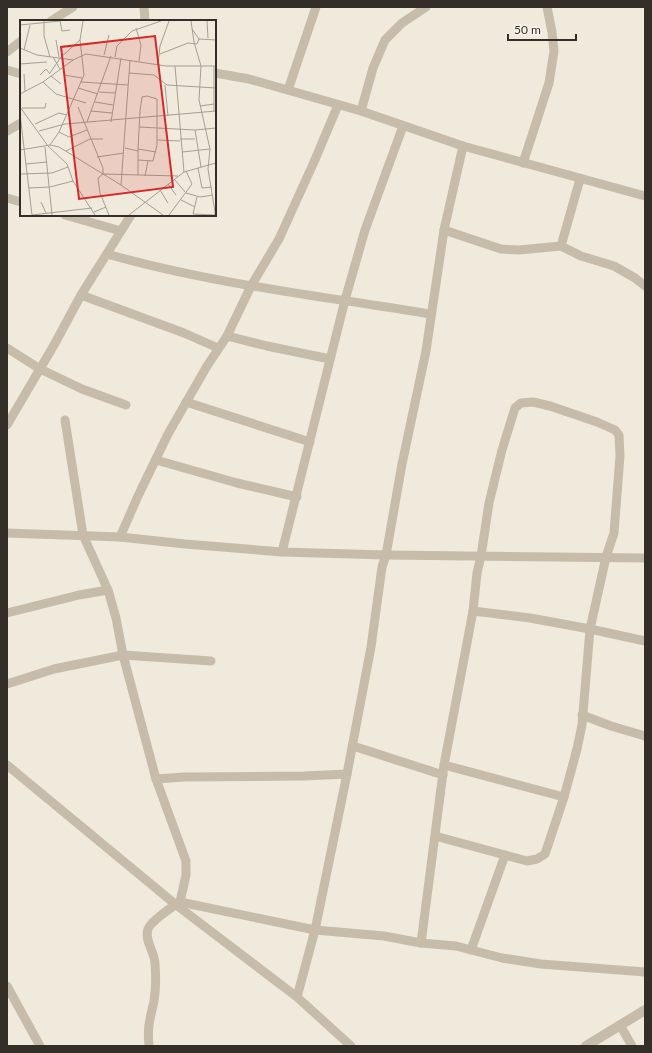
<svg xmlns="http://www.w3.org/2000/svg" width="652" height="1053" font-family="Lato,sans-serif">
<rect width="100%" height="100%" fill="#efeadc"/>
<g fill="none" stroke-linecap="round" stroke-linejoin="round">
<!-- minor -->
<g stroke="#c6bca9" stroke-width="9">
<polyline points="144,7 145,21"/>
<polyline points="51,21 73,7"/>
<polyline points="7,52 21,41"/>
<polyline points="7,70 21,74"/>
<polyline points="215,73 249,79 361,111 463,146 645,196"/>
<polyline points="288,90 316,7"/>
<polyline points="361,111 373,68 385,40 402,23 426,7"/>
<polyline points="7,131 21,123"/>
<polyline points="523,163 549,83 554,51 552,32 547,7"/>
<polyline points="7,198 21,202"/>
<polyline points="65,215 121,231"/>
<polyline points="444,230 501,249 519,250 561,246 581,256 614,266 635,278 645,286"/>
<polyline points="561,246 580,179"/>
<path d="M 107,254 C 212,284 322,296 430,314"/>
<polyline points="81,295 184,333 218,348"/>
<polyline points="227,336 267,346 330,359"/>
<polyline points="7,348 40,369 82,389 126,405"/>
<polyline points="186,402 310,442"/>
<polyline points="65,420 83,535 108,590 116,618 123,655 156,779 186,861 186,875 180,902"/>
<polyline points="7,425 54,345 81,295 131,215"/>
<polyline points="156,460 237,483 297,497"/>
<polyline points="7,533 120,537 185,544 282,552 386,555 645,558"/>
<polyline points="120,537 138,496 168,434 207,366 227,336 251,286 279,239 314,162 338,105"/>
<polyline points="282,552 345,300 365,230 403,126"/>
<polyline points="473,611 530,618 590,629 645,641"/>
<polyline points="7,613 79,595 108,590"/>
<polyline points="7,684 54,669 123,655 211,661"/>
<polyline points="582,715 611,726 645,736"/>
<polyline points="353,746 443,775"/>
<polyline points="7,765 175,904 297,997 351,1046"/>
<polyline points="444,765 564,797"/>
<polyline points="156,779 184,777 304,776 347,774"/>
<polyline points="421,943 444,765 473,611 477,573 481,556 489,503 502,450 515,408 521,403 533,402 550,406 597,422 615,430 619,435 620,456 614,533 606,557 590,629 582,725 577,749 564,797 545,854 537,859 527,861 435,836"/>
<polyline points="471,950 505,855"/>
<polyline points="7,986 40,1046"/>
<polyline points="297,997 315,930 347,774 371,647 382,567 386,555 402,464 426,351 444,230 463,146"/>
<polyline points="620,1025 632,1046"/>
<path d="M 149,1046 C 147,1027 150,1019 154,1001 C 156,989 156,976 155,964 C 155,952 144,941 148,929 C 150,922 173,906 180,902 L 315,930 L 384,936 L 421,943 L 456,946 L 502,958 L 541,964 L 645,972"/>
</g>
<!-- tertiary -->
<polyline stroke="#c6bca9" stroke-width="10" points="586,1046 645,1010"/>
</g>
<!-- overview -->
<g transform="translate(20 20)">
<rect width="196" height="196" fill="#efeadc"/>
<path fill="none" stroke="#a49f94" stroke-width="1" d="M 24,1 L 24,16 L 30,37M 40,1 L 42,11 L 50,10M 171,1 L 174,22 L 181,46 L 179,80 L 190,129 L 188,149 L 195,192 L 195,195 L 173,194M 187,1 L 188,18M 0,5 L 40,1M 116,8 L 121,25 L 119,41M 179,19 L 196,20M 36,20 L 39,37M 0,28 L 17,35 L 53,40M 4,30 L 10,5M 140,34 L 168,23 L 177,24 L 179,19 L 172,9M 84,35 L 89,15M 33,37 L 40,49M 95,37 L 97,26 L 112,11 L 141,1M 0,44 L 27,42M 138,44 L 140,26 L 149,1M 155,46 L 164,152M 30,53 L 41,37 L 60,20M 109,53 L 134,55 L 147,65 L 196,68M 4,54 L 5,71M 20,55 L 26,49 L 30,54M 44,55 L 62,58M 31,56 L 41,64M 23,62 L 36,74 L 66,83M 61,62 L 108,65M 145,65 L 148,96M 58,68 L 78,74M 79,72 L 95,73M 0,74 L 23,62 L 53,40 L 66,34 L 146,46 L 196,46M 75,82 L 93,85M 180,86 L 194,84M 0,87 L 28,126 L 47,144 L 53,161 L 75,195M 58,87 L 83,148 L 83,154M 2,88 L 25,88 L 26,83M 71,91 L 92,93M 194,91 L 194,46M 0,94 L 12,195M 67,102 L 91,36M 91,102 L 101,38M 15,104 L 39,93 L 47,95M 119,107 L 175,110 L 196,108M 175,110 L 181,147M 19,111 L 45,104 L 196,91M 39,112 L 49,117 L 67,110M 160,119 L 175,119M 137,120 L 160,121M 30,125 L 39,112 L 64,55 L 60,20 L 63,1M 25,127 L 32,195M 105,128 L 118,131M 118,129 L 136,132M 0,130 L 30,125 L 39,127 L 101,165 L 143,195M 46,131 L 70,119 L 83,119M 162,132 L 190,129M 77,137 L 104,133M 6,144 L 27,142M 178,148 L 182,168 L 192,167M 0,154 L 32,153 L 48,147M 118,155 L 118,129 L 120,91 L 122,77 L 127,76 L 137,79 L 137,125 L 133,141 L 118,140M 125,156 L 128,141M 154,159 L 166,173 L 180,177 L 193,175M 148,164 L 156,175M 101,165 L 110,40M 9,168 L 30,167 L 53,161M 140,170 L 148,183M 161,180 L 175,187M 21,182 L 26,193M 74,192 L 86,187M 173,194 L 177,177M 12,195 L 72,188M 89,195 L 80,173 L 78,158 L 83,154 L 158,156M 109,195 L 164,152 L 196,143M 149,195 L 172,164 L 166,151"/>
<path fill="#d62828" fill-opacity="0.15" stroke="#d62828" stroke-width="2" d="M 135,16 L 153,167 L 59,179 L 41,27 Z"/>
<rect width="196" height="196" fill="none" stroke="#342e28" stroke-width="2"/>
</g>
<!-- border -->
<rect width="652" height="1053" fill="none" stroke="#342e28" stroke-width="16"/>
<!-- scale -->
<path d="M508 34v6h68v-6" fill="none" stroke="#342e28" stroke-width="2"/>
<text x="514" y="34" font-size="12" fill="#342e28" stroke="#f7f3e8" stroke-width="3" paint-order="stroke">50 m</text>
</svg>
